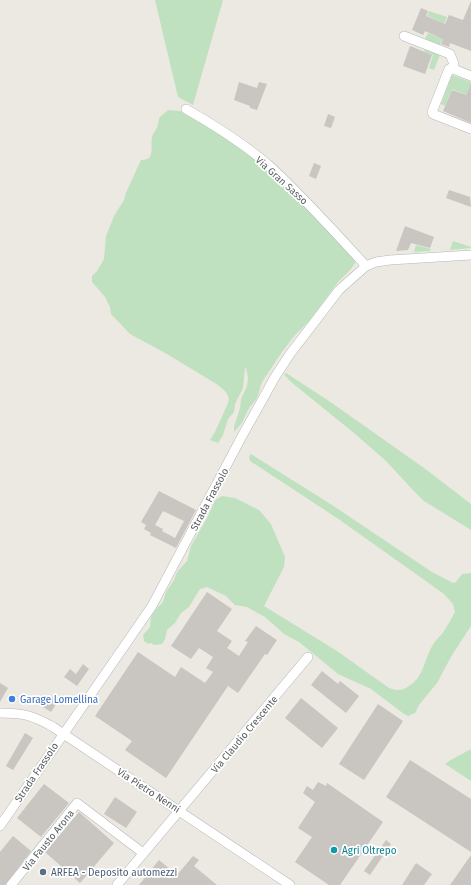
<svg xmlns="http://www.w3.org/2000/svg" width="471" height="885" font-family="'Fira Sans',sans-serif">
<rect width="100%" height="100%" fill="#ebe9e1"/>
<!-- green -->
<g fill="#c0e1bf">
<polygon points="155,0 223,0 193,105 178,97"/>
<polygon points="429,11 447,17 443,26 447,27 440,45 425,39 428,33 438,37 443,23 427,16"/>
<polygon points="426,47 441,52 434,70 429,68 433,55 424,52"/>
<polygon points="452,75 471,82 471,87 469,87 466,95 452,89 445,106 441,104"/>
<path d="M 168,110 L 179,111 L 192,115 L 265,166 L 355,258 L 355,263 L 351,269 L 338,282 L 309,321 L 295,335 L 282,352 L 262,382 L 257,398 L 249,408 L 242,423 L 234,432 L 234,427 L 240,408 L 241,399 L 247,386 L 248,378 L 246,368 L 245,368 L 243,388 L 235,404 L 234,412 L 228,419 L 223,435 L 218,443 L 210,440 L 215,432 L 228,403 L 229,398 L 226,392 L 218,385 L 167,354 L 130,334 L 111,314 L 110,307 L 105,297 L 92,282 L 92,276 L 97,271 L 104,259 L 106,236 L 114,216 L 124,200 L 126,193 L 140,162 L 141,160 C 156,161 150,146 152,137 C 153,133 155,131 157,128 C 158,125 158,122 159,119 C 160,116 165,113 168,110 Z"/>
<polygon points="453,241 471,247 471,248 450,250"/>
<polygon points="416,245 431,249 430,251 414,252"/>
<polygon points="286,373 329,401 424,468 471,504 471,530 424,501 412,489 386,461 354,433 291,382 284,374"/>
<path d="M 251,454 L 332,505 L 432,572 L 453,583 L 456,582 L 462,574 L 471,573 L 471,626 L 452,655 L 437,683 L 419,705 L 415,713 L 408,716 L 404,714 L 371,689 L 338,674 L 299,642 L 284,634 L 265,617 L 247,607 L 235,605 L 226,596 L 207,587 L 200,589 L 189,607 L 181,613 L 175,623 L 167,630 L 165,639 L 162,644 L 154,645 L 151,643 L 148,644 L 144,641 L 143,635 L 150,627 L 151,617 L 156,609 L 163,602 L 166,592 L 174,580 L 177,572 L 187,561 L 191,546 L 207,518 L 215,500 L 222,496 L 235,498 L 259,510 L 271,524 L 279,543 L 285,557 L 284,567 L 264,606 L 337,651 L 389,688 C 397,691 402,691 409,686 C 425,676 424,658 434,643 C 436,640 439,637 442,634 C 447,627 451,619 455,612 L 453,604 L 444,594 L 337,518 L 250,461 L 249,457 Z"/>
<polygon points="471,749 471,781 445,764 449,761"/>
</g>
<!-- building -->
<g fill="#c9c5c0" fill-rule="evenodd">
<polygon points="471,1 471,51 450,43 449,47 441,44 443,39 425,31 423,35 412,30 421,8 428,11 426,16 445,24 449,15 463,20"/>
<polygon points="410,46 432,55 425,74 403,66"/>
<polygon points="239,82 257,88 259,82 267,84 257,110 250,108 250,106 234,100"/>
<polygon points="471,83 471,123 443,111 452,90 466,95"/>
<polygon points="328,114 335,117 331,128 324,126"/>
<polygon points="314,163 321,166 316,179 309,176"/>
<polygon points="449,190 470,197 471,207 446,198"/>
<polygon points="405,226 434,237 430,248 411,243 408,250 396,251"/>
<path d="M 159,491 L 196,510 L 176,548 L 150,535 L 151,533 L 144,529 L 146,525 L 141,522 ZM 163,511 L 184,521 L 175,538 L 162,531 L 163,529 L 155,525 Z"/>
<polygon points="207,592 232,609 217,631 232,641 227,648 239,656 248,642 245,641 256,626 277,640 267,655 265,654 238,693 228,686 166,778 125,750 132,741 95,716 138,652 175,677 181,667 205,683 213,672 206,668 213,657 199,648 191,659 171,646"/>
<polygon points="83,664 89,669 77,686 64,677 70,669 76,674"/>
<polygon points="322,671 338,684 340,681 359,696 346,713 311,685"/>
<polygon points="0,683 8,688 0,702"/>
<polygon points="50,696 58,701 51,712 43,707"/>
<polygon points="301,698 338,728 322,748 285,718"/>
<polygon points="378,704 403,721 364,780 339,764"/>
<polygon points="25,733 33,738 13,770 6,766"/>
<polygon points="410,760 471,799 471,852 386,797"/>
<polygon points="318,782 326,786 327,783 383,822 340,885 329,885 295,862 312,837 298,828 315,802 303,793 307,786 313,790"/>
<polygon points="44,784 69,803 41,837 17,818"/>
<polygon points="115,797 137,812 126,828 104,814"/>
<polygon points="79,812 114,843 80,883 45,852"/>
<polygon points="13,836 31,851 5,885 0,885 0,852"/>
<polygon points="386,840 391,844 370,875 364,871"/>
<polygon points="471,855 471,885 450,885"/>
<polygon points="193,856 199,860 194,866 217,885 139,885 159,860 177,875"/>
<polygon points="416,863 432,874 424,885 402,885"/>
</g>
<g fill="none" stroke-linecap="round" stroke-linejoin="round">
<!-- minor casing -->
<g stroke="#b4b7bb" stroke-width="10">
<g id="minor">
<polyline points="404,36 450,54 454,64 452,69"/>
<polyline points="471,76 451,68 449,69 432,112 433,114 471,129"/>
<path d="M 186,109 C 216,126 246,145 272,168 C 305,199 335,232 366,266"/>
<path d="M 0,713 C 23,713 32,715 53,727 L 290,885"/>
<polyline points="0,826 152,606 241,438 275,377 290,354 339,290 366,266 376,262 390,260 471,255"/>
<polyline points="11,885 77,803 143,853"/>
<polyline points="117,885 308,657"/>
</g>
</g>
<!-- minor -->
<use href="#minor" stroke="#fff" stroke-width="9"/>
</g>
<!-- markers -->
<circle fill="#3f7fe0" stroke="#fff" stroke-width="1.5" cx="12" cy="699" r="4"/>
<circle fill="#0f9aa8" stroke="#fff" stroke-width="1.5" cx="334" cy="850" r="4"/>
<circle fill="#5c6f8a" stroke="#fff" stroke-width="1.5" cx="43" cy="872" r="4"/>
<g text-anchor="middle" stroke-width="3.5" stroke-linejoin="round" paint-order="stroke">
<!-- street labels -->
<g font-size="10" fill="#5a5d61" stroke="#fff">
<text transform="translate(282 180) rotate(42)" y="4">Via Gran Sasso</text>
<text transform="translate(209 499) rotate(-62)" y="4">Strada Frassolo</text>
<text transform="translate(244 734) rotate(-50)" y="4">Via Claudio Crescente</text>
<text transform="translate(36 772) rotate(-56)" y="4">Strada Frassolo</text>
<text transform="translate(149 790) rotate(33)" y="4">Via Pietro Nenni</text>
<text transform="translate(48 840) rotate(-51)" y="4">Via Fausto Arona</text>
</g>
<!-- shop labels -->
<g font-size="10" fill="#366cbe" stroke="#fff" text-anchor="start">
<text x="20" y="703">Garage Lomellina</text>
</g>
<!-- culture labels -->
<g font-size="10" fill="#0d838f" stroke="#fff" text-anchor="start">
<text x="342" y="854">Agri Oltrepo</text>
</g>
<!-- service labels -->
<g font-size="10" fill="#4e5e75" stroke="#fff" text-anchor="start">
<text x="51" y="876">ARFEA - Deposito automezzi</text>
</g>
</g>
</svg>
